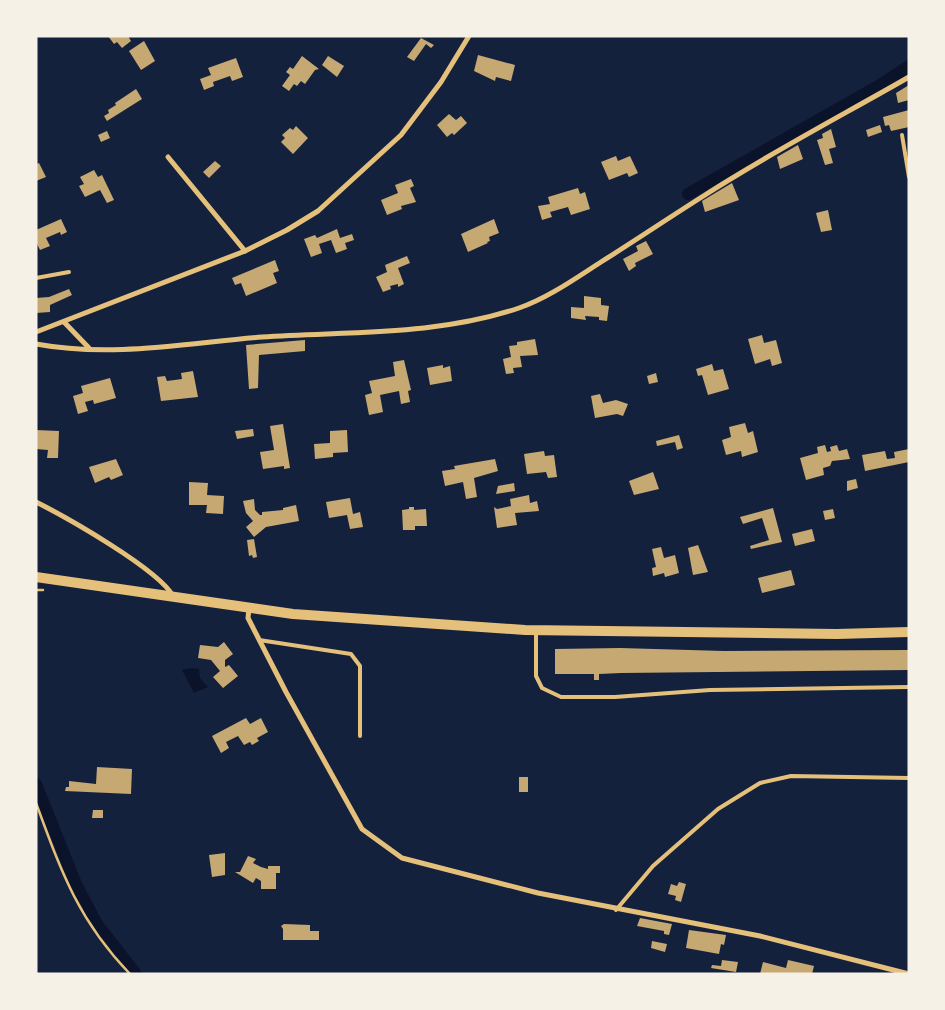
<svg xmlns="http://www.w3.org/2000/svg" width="945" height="1010" font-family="Signika,sans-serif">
<rect width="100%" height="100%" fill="#14213d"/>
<!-- water -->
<polygon fill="#0b132b" points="191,668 199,669 200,678 208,687 194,693 182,670"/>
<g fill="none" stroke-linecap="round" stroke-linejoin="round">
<!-- canal -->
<g stroke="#0b132b" stroke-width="12">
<polyline points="688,194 880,85 909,66"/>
<polyline points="36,784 76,884 97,924 136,974"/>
</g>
</g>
<!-- building -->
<g fill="#c6a872">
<polygon points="108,36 128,36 131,41 122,48 117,42 114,44"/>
<polygon points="421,38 434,45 431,48 426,44 414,61 407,57"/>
<polygon points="144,41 155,61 141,70 129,51"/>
<polygon points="478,55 515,65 511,81 496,77 495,81 474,71"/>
<polygon points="302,56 319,69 315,70 305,84 301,81 297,86 294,84 289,91 282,86 290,75 286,72 290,67 293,69"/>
<polygon points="328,56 344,66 337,77 322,65"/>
<polygon points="236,58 243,77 232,81 230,76 213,82 214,86 204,90 200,79 211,75 208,68"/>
<polygon points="909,85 909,100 898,103 896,93"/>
<polygon points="136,89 142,99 107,121 104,116 109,113 108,110 116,105 115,103"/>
<polygon points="909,110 909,127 891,131 889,125 885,126 883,117"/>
<polygon points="449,114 456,120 461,116 467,123 454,135 452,133 447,137 437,125"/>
<polygon points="880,125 882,132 868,137 866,130"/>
<polygon points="296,126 308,138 293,154 281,142 285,138 282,135 290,128 293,130"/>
<polygon points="831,129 836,147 829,149 833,163 825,165 817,140 823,138 822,134"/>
<polygon points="107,131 110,138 101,142 98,135"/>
<polygon points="798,145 803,159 780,169 777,157"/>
<polygon points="616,156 618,161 630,156 638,173 629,177 627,173 609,180 601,162"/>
<polygon points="215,161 221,166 209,178 203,172"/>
<polygon points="39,163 46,177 36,181 36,164"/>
<polygon points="94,170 98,177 102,175 114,200 107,203 100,190 85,197 79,186 84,184 80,177"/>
<polygon points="411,179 414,186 410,188 416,202 401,206 402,209 387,215 381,200 398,193 395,185"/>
<polygon points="732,183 739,200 705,212 702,201"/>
<polygon points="578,188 580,194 585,192 590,209 571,215 568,207 550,212 552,217 542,220 538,206 550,204 548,197"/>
<polygon points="828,210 832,230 821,232 816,213"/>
<polygon points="61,219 67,232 61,235 60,232 46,238 50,246 40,250 36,242 36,230"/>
<polygon points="494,219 499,233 489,237 490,241 487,242 488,243 468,252 461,234"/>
<polygon points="337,229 340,238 352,234 354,240 345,243 347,249 336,253 331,240 319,244 322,253 311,257 304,239 315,235 317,238"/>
<polygon points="646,241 653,254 635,263 636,266 629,271 623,259 638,251 636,246"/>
<polygon points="407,256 410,263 398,268 404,284 398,287 398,284 390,286 391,289 383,292 376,277 387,272 385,265"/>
<polygon points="275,260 279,271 273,273 277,283 246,296 241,283 235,285 232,278"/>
<polygon points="69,289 72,295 50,305 50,312 36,313 36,298 49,297"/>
<polygon points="584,296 601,298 601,305 609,306 607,321 599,320 599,317 585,316 586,320 571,318 571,307 584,308"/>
<polygon points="762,335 764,343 776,340 782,363 772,366 770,359 755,364 748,339"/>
<polygon points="535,339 538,355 520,356 522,367 513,368 514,373 506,374 503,359 511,357 509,346 517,345 517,342"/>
<polygon points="305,340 305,351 259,355 258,388 249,389 246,345"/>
<polygon points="404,360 411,390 408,391 410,402 401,404 399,391 380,395 383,412 369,415 365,395 372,393 369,381 395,376 393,362"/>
<polygon points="712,364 714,371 723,369 729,389 708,395 702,375 698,376 696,369"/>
<polygon points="443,365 443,368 450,366 452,381 430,385 427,368"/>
<polygon points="193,371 198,397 161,401 157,377 165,376 167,381 182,379 181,373"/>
<polygon points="656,373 658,382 649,384 647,376"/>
<polygon points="110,378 116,398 94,404 93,400 85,402 88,411 78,414 73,396 83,393 81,386"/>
<polygon points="600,394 603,403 616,400 628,404 623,416 617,414 595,418 591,396"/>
<polygon points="745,423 748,433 753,431 758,452 742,457 741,451 726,455 722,440 731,437 729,427"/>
<polygon points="283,424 290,468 284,469 284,466 263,469 260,452 274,450 270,426"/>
<polygon points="253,429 254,436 237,439 235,431"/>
<polygon points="36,430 59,431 58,458 47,458 48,450 36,449"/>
<polygon points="347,430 348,452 333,453 333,457 315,459 314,444 330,443 330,431"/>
<polygon points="679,435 683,448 677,450 675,442 657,446 656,441"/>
<polygon points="825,445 827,452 831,451 830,447 837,445 839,451 847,449 850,459 832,461 830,466 823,468 824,475 806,480 800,458 818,453 817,447"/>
<polygon points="909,449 909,462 865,471 862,455 885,451 887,459 895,458 894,452"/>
<polygon points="544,451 545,456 554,455 557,477 548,478 546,472 527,474 524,454"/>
<polygon points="116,459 123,475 111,480 109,477 95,483 89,467"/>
<polygon points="495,459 498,471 474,478 477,497 466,499 463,482 445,486 442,471 455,469 454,466"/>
<polygon points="653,472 659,489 634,495 629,481"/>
<polygon points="856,479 858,488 847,491 847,481"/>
<polygon points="189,482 208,483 207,495 224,496 223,514 206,513 207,505 189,505"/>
<polygon points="514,483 515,491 496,494 498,486"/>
<polygon points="529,495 530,503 537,501 539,511 515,513 517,525 497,528 494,507 497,509 511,506 510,499"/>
<polygon points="350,498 353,514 360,512 363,527 350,529 347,515 329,518 326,502"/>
<polygon points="254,499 255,510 260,515 262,515 262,512 283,510 283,508 296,505 299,521 266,527 254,537 246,527 253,521 246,513 243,501"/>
<polygon points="409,507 414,507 414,510 426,509 427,526 415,526 415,530 403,530 402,510 409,509"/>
<polygon points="773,508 782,542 751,549 750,546 769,540 762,518 743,524 740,517"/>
<polygon points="833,509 835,518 825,520 823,511"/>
<polygon points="812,529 815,541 795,546 792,534"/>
<polygon points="254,539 257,557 253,558 252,555 249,556 247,540"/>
<polygon points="698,545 708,572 693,575 688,548"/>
<polygon points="661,547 664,558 675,555 679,573 665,577 664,573 653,576 652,568 656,567 652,549"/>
<polygon points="791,570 795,585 762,593 758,578"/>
<polygon points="224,642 233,654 225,660 225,667 229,665 238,676 223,688 213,677 220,671 211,660 198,658 200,645 218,647"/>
<polygon points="620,648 724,651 909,650 909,670 621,673 599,674 599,680 594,680 594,674 555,674 555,649"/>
<polygon points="246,718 250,724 261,718 268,732 257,738 259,741 252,745 250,742 244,745 238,736 226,742 229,748 221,753 212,736"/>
<polygon points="97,767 132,769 131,794 65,791 66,787 69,787 69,781 96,784"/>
<rect x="519" y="777" width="9" height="15"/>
<polygon points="93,810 103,810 103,818 92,818"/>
<polygon points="225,853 225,875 212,877 209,855"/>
<polygon points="248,856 256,859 253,863 261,867 268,869 268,866 280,866 280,873 276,873 276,889 261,889 261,881 256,878 253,883 235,872 240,872"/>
<polygon points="679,882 686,884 681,902 675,900 676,896 668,894 671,884 677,886"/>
<polygon points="640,918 672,924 669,935 664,934 664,931 637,926"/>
<polygon points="284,924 310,925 310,931 319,931 319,940 283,940 283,929 281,926"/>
<polygon points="689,930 726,935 724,945 721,944 719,954 686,948"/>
<polygon points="652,941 667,944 665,952 651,948"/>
<polygon points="722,960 738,962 736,972 711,968 712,965 721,966"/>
<polygon points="788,960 814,966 812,974 760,974 763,962 786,968"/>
</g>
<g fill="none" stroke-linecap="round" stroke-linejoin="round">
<!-- path -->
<g stroke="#e5c07b" stroke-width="2.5">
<polyline points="36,590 43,590"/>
<path d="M 36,803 C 61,871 78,920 130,974"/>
</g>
<!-- service -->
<g stroke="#e5c07b" stroke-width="4">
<polyline points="902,135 909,177"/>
<polyline points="36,278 69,272"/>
<polyline points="536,630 536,676 542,688 561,697 615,697 710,690 909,687"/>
<polyline points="259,640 351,654 360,666 360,736"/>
<polyline points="616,910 653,866 718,809 760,783 791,776 909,778"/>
</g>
<!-- minor -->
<g stroke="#e5c07b" stroke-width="5">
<polyline points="168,157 245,251"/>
<polyline points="64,322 89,348"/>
<polyline points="36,332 245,251 287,230 318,211 401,135 441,82 469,36"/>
<path d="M 36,344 C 112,358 187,343 262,337 C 349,331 436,336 519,308 C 548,298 576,278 601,262 C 636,240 670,217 705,195 C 770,153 841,116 909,77"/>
<path d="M 36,502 C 66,517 158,569 173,596"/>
<polyline points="249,608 248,618 286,692 362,829 402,858 538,893 760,936 909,974"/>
</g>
<!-- secondary -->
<polyline stroke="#e5c07b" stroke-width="10" points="36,577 293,614 525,630 837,634 909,632"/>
</g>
<!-- border -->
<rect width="945" height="1010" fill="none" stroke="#f6f1e7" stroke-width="75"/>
</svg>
